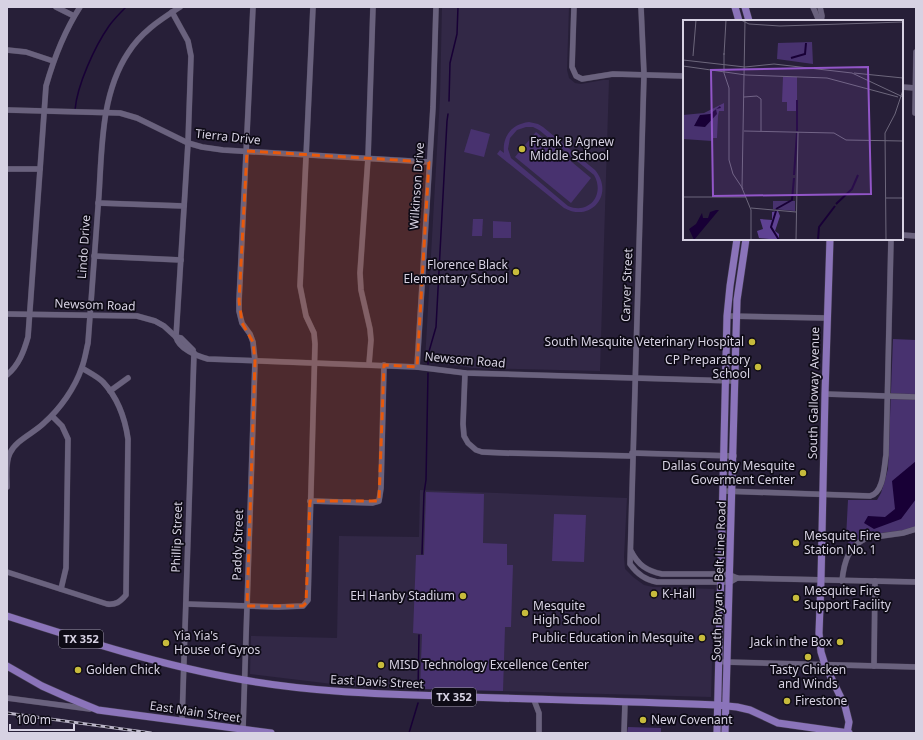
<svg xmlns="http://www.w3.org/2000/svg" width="923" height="740" font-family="'Noto Sans',sans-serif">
<rect width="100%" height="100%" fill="#271f38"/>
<!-- built -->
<g fill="#322846">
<polygon points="442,7 569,7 567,70 569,78 575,83 581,84 603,80 609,80 600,371 472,368 425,361 440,97"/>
<polygon points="420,490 627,498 624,557 625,569 633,577 644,585 653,587 714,589 711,697 357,687 250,674 251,636 337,638 339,536 419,537"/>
</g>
<!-- green -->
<g fill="#48326f" fill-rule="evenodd">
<path d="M 529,122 L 538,124 L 543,127 L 595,170 C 615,194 591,223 564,208 L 497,154 L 500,150 L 504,153 C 502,136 512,124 529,122 ZM 526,127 L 533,127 L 539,130 L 594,175 C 605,194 590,215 568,206 L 511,158 L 508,149 L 510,138 L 517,130 Z"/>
<polygon points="471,129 490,134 484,157 464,152"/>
<polygon points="536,132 591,178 571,203 515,157"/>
<polygon points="473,219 483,219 482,236 472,236"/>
<polygon points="493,221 511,222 511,238 493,238"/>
<polygon points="893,339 916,340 916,527 905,531 871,534 861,537 850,546 846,538 848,500 877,500 881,493 888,469"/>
<polygon points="426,492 484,494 483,543 507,544 507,565 513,565 511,627 505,627 503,691 420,689 422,634 413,633 416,555 424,555"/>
<polygon points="554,514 586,515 584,562 552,561"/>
<polygon points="628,727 661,728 661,733 627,733"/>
</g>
<!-- water -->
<polygon fill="#180036" points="916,461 916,499 901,519 874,529 864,523 868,516 885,517 895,509 892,481"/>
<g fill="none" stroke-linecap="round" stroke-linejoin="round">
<!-- stream -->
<g stroke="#180036" stroke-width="1.5">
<polyline points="449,101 450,63 457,34 458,7"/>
<path d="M 75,110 C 77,85 95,46 109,26 C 114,19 120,13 126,7"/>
<polyline points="428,364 428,355 436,327 447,121 448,114"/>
<polyline points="422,554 424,493 426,480 428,373"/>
<polyline points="418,690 419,635"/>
<polyline points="409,733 418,703"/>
</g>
<!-- minor casing -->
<g stroke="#443d51" stroke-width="6">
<g id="minor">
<polyline points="56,7 74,16"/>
<polyline points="574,7 572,67 576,76 582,79 613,74 684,76"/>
<path d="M 641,7 L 644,74 L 630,564 C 637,574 645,580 657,582 L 730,582 L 737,578"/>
<polyline points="813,7 819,21"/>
<polyline points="820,7 822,16 821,21"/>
<polyline points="172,12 188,41 191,56 188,143 176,337"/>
<polyline points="7,50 26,52 53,61"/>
<polyline points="902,87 915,88"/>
<polyline points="7,110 120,113 137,118 188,143 202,147 223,150 429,162"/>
<polyline points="915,113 916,52"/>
<polyline points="7,169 40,169"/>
<polyline points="98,203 184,206"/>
<polyline points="902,235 916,236"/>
<polyline points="94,256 181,260"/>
<polyline points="7,314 137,316 155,321 164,326 176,337 181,338 193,350"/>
<polyline points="727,316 827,318"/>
<path d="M 176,337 C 179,349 197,356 208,359 L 417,367 L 465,373 L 735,381"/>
<polyline points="369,364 371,340 370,329 361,290 360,273 368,158 373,7"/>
<polyline points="417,367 433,107 436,7"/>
<polyline points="465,373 463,424 464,436 468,443 476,450 482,452 504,453 632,456"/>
<path d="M 7,375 C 19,365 24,351 28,337 L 46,86 C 54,58 64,32 80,7"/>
<polyline points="110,391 128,378"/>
<polyline points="825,394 916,397"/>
<polyline points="52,416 62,426 68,439 66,568 61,589"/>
<polyline points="632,453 734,456"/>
<path d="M 7,487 C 7,476 5,463 10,453 C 16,440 34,433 44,423 C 60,409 75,388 82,367 C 85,359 86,351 88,343 C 92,294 95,244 99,194 C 102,148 101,94 128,53 C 141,32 160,20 180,7"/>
<path d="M 723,491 L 870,496 C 884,493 884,466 886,455 L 891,239"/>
<polyline points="310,501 372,503 379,501 381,488 384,365"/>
<path d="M 631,551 C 638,565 647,571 662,574 L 721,574 L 730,575 L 737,578 L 916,582"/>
<path d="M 7,572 L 107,604 C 116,605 120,602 126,595 L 128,439 C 125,418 117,397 103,382 C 97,376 88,372 82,368"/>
<path d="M 842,581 C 844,562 848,546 867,538 L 903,533 L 916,529"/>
<polyline points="186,604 278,607 303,606 308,600 315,344 314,333 306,316 300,286 313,7"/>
<polyline points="724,662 916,667"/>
<polyline points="874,666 875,581"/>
<polyline points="7,698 90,709"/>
<polyline points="534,700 539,713 539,733"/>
<polyline points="182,721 194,353"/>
<polyline points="243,729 255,361 253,342 250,334 242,323 239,311 239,301 253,7"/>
<polyline points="624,733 625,702"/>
</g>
</g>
<!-- major casing -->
<g stroke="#443d51" stroke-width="8">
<g id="major">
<polyline points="735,7 739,21"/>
<polyline points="745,7 749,21"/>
<polyline points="830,239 825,394 821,580 819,633 821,652 825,665 845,706 849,722 847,733"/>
<path d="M 7,616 C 85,641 163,666 244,680 C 311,692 379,694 446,696 C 536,700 627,701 717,705 L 737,707 L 750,710 L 778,723 L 849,733"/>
<polyline points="7,666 42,686 69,698 98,710 271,733"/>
<polyline points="717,733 727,316 730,286 737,239"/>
<polyline points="725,733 737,300 746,239"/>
</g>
</g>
<!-- minor -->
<use href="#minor" stroke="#6a627e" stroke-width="5.5"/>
<!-- major -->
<use href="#major" stroke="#8b74ba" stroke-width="7"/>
<!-- rail casing -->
<g stroke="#bab5c7" stroke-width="3">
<polyline id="rail" points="7,713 151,733"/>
</g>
<!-- rail -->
<use href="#rail" stroke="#0e0b16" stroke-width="1.5" stroke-dasharray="4.5" stroke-linecap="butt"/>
</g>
<!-- marked area -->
<path fill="#e8590c" fill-opacity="0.2" stroke="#e8590c" stroke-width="3" stroke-dasharray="8 5" stroke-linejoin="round" d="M 247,151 L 429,162 L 417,367 L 384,365 L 379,501 L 310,501 L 306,603 L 303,606 L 247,606 L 255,361 L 253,342 L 242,323 L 239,301 Z"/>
<!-- markers -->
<g fill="#c7bb3c" stroke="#0e0b16" stroke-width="1.5">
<circle cx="522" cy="149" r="4"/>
<circle cx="516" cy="272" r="4"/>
<circle cx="752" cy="342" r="4"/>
<circle cx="758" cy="367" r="4"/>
<circle cx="803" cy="473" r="4"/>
<circle cx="796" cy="543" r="4"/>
<circle cx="654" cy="594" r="4"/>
<circle cx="463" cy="596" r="4"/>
<circle cx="796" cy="598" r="4"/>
<circle cx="525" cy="613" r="4"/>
<circle cx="702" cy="638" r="4"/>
<circle cx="840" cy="642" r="4"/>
<circle cx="166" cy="643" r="4"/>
<circle cx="808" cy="657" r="4"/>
<circle cx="381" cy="665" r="4"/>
<circle cx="78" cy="670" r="4"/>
<circle cx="787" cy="701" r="4"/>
<circle cx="643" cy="720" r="4"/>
</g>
<g text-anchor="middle" stroke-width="3.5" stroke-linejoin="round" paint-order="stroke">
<!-- shield labels -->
<g fill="#0e0b16" stroke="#9b96a6" stroke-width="1">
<rect x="59" y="630" width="44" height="18" rx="3"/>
<rect x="432" y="688" width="44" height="18" rx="3"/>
</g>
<g font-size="11" font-weight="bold" fill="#d7d2e3">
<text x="81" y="643">TX 352</text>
<text x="454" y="701">TX 352</text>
</g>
<!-- street labels -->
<g font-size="12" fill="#d7d2e3" stroke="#0e0b16">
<text transform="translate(228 137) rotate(6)" y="4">Tierra Drive</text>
<text transform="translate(417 186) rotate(-86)" y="4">Wilkinson Drive</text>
<text transform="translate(84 247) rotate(-86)" y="4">Lindo Drive</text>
<text transform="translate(627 285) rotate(-88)" y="4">Carver Street</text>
<text transform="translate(95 305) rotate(2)" y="4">Newsom Road</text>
<text transform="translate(465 360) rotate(5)" y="4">Newsom Road</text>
<text transform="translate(814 393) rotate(-89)" y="4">South Galloway Avenue</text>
<text transform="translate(177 537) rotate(-88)" y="4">Phillip Street</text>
<text transform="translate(238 545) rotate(-88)" y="4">Paddy Street</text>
<text transform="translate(719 581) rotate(-88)" y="4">South Bryan - Belt Line Road</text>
<text transform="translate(377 682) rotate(3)" y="4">East Davis Street</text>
<text transform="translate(195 712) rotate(8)" y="4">East Main Street</text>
</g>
<!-- poi labels -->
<g font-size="12" fill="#d7d2e3" stroke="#0e0b16" text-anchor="start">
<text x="530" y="146">Frank B Agnew<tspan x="530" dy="14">Middle School</tspan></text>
<text x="508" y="269" text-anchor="end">Florence Black<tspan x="508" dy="14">Elementary School</tspan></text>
<text x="744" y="346" text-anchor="end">South Mesquite Veterinary Hospital</text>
<text x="750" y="364" text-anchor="end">CP Preparatory<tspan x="750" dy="14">School</tspan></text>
<text x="795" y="470" text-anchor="end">Dallas County Mesquite<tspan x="795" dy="14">Goverment Center</tspan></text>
<text x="804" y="540">Mesquite Fire<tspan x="804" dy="14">Station No. 1</tspan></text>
<text x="804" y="595">Mesquite Fire<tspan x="804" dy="14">Support Facility</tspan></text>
<text x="662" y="598">K-Hall</text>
<text x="455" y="600" text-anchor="end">EH Hanby Stadium</text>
<text x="533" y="610">Mesquite<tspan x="533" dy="14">High School</tspan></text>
<text x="174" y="640">Yia Yia's<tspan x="174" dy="14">House of Gyros</tspan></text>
<text x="694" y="642" text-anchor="end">Public Education in Mesquite</text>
<text x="832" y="646" text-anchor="end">Jack in the Box</text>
<text x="389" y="669">MISD Technology Excellence Center</text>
<text x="86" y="674">Golden Chick</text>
<text x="808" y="674" text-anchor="middle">Tasty Chicken<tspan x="808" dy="14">and Winds</tspan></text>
<text x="795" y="705">Firestone</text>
<text x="651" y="724">New Covenant</text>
</g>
</g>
<!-- overview -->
<g transform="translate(683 20)">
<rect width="220" height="220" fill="#271f38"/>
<path d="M 95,23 L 129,22 L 130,44 L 94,39 ZM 100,57 L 114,57 L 114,91 L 104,91 L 104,82 L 99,82 ZM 41,83 L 41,91 L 36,91 L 35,96 L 34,118 L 29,118 L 29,121 L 0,119 L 0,95 L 21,93 ZM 90,181 L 112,181 L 112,191 L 90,189 Z" fill="#48326f"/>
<path d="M 95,191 L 97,196 L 92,211 L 96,214 L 96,220 L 76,218 L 74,211 L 80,209 L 77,199 L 89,200 L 89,192 Z" fill="#5f4293"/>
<path d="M 37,86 L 38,88 L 33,89 L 34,94 L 22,107 L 11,106 L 17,95 L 27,94 ZM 33,190 L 36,190 L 11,220 L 6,209 L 13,204 L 19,193 L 20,198 L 25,198 L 27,192 Z" fill="#180036"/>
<path fill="none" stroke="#180036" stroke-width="2" d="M 108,38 L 122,34 L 123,23M 114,111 L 114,80M 111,155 L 114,113M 153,184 L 169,169 L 175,155M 93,189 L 109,180 L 111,158M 93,191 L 88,207 L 96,220M 135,220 L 136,207 L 152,186"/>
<path fill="none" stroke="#6d677c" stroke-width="1" d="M 58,0 L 66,4 L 97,6 L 220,2M 62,0 L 59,168 L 68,190 L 68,220M 41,33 L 41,53 L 46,68 L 46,140 L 50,154 L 60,169M 41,35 L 43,0M 10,36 L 13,0M 0,40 L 62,47 L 91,44 L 169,53 L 220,77M 0,46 L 63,55 L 144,58 L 215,77M 171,53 L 220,58M 61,77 L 74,76 L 78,79 L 78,111M 61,111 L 151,113 L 163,120 L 220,121M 0,177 L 63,177M 203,178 L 220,178M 68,188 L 113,192M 113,220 L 115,112M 203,220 L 202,113 L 212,94 L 220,70"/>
<path fill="#9256c8" fill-opacity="0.15" stroke="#9256c8" stroke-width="2" d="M 185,47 L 188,174 L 30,176 L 28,50 Z"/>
<rect width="220" height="220" fill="none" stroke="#d7d2e3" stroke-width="2"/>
</g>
<!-- border -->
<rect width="923" height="740" fill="none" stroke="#d7d2e3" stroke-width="16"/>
<!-- scale -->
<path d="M10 724v6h64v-6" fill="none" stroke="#d7d2e3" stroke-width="2"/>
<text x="16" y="724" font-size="12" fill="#d7d2e3" stroke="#0e0b16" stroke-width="3" paint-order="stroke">100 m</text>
</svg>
